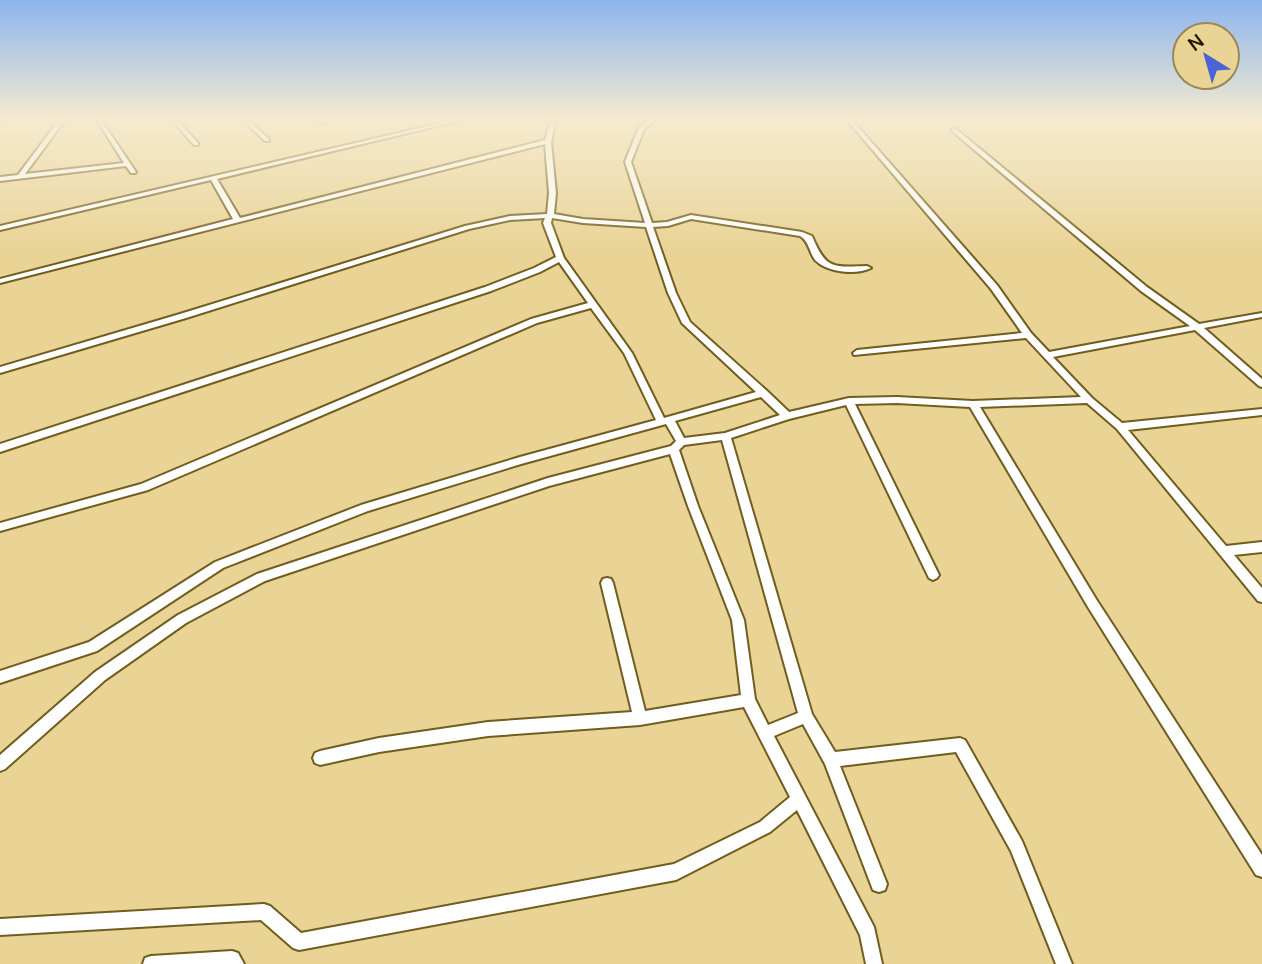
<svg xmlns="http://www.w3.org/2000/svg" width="1262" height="964" font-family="Manrope,sans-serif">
<rect width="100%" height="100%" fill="#e9d395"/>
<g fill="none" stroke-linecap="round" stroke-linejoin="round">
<!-- street casing -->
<g stroke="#705d1f" stroke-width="4">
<g id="street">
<polygon points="0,120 5,120 0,124"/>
<polygon points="59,120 65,120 25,174 124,163 97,120 101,120 136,172 135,173 131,173 126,166 0,181 0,177 18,175"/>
<polygon points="172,120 177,120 198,143 198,145 194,145"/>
<polygon points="243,120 248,120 269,139 269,141 265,141"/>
<polygon points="315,120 321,120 325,122 322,124"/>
<path d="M 454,120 L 462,120 L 217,179 L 240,218 L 545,140 L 551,120 L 556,120 L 551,142 L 556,193 L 554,214 L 583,219 L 645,223 L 625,162 L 639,127 L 651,120 L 656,120 L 644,129 L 631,162 L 652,223 L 667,222 L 691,215 L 802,232 L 812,236 C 826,270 833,267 867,266 L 871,268 C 857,275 827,273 815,260 C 809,252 809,241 800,236 L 691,219 L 668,226 L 653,227 L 676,293 L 690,322 L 767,391 L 789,412 L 849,398 L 897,397 L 973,401 L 1081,397 L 1026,338 L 854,355 L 853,353 L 857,350 L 1022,333 L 991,289 L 847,120 L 852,120 L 997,285 L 1031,333 L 1049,352 L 1190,326 L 1141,291 L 952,131 L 952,129 L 956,129 L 1147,287 L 1199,324 L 1262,313 L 1262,317 L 1204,328 L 1262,379 L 1262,387 L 1259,386 L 1195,330 L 1053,357 L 1092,398 L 1122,423 L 1262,409 L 1262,415 L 1128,430 L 1226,546 L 1262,542 L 1262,552 L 1234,555 L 1262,588 L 1262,602 L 1258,601 L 1117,429 L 1087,403 L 980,407 L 1096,599 L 1262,855 L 1262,877 L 1256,875 L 1088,607 L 970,407 L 897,403 L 855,404 L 939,575 L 937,578 L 933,580 L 929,578 L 846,405 L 789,419 L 731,438 L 812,714 L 835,752 L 960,738 L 965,740 L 1022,841 L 1072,964 L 1056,964 L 1011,851 L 956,752 L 840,766 L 887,884 L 885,890 L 879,892 L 873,890 L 825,764 L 803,724 L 774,736 L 874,927 L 882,964 L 866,964 L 860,935 L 797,810 L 770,832 L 676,880 L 299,950 L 293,948 L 261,920 L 0,935 L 0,919 L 264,904 L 270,906 L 301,933 L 674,864 L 760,822 L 790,797 L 744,707 L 640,725 L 488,736 L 379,752 L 320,765 L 315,763 L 313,758 L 315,753 L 320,751 L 379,738 L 488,722 L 632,712 L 601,583 L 603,579 L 607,578 L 611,579 L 613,583 L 645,711 L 741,695 L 732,620 L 688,506 L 670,454 L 549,486 L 265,581 L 186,623 L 105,680 L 5,769 L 0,771 L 0,755 L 95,672 L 178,615 L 257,574 L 548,478 L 671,446 L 676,441 L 666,424 L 521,464 L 368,511 L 223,568 L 97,651 L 0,683 L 0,671 L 89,642 L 215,562 L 361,505 L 520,457 L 656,420 L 624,353 L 591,308 L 537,323 L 148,490 L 0,531 L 0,523 L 141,484 L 531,319 L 588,303 L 559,262 L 540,272 L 491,291 L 0,452 L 0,444 L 485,287 L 534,268 L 556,257 L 543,223 L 545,218 L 510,220 L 469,229 L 186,318 L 0,373 L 0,367 L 180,314 L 465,226 L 510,216 L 547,214 L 549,193 L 545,144 L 0,283 L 0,279 L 233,219 L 211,180 L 0,230 L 0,226 ZM 552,218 L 583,223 L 646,227 L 668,293 L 682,323 L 756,392 L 664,418 L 632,353 L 564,258 L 551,223 ZM 761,397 L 780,415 L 725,433 L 684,438 L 675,421 ZM 722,440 L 798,713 L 768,725 L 755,699 L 744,620 L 698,506 L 679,450 L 684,445 Z"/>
<polygon points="232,951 238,953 244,964 143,964 145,958 151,956"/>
</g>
</g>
<!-- street -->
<use href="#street" fill="#fff" fill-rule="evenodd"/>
</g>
<!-- sky -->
<linearGradient id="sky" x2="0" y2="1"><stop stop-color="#8cb5ef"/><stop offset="0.47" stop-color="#f5ebcf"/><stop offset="1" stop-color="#f5ebcf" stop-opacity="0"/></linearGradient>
<rect width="1262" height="254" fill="url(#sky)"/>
<!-- north arrow -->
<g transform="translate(1206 56) rotate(323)"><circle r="33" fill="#e9d395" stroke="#99885a" stroke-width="2"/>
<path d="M0-5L12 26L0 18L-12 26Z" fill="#4c62d7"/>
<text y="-10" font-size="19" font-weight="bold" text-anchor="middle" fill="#201801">N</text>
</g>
</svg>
